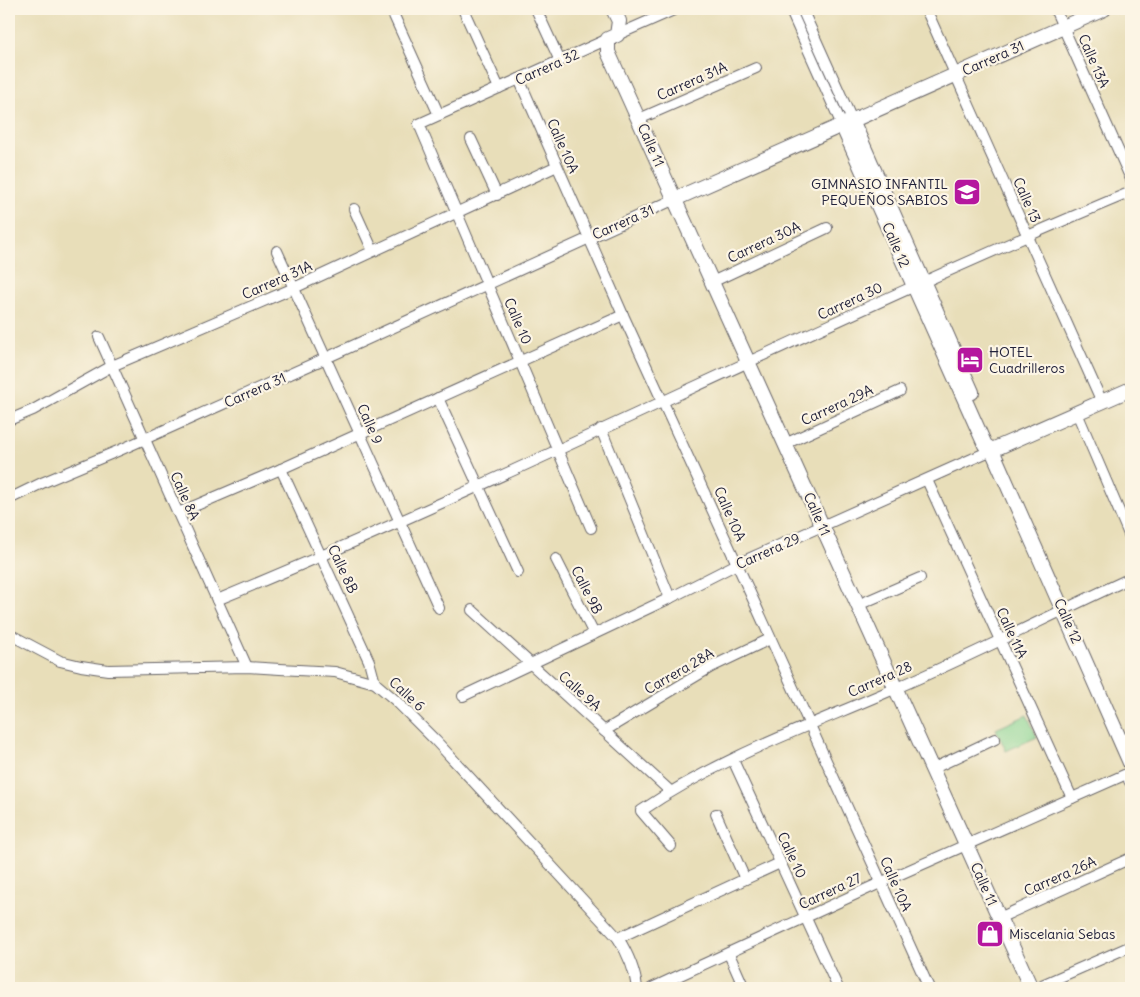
<svg xmlns="http://www.w3.org/2000/svg" width="1140" height="997" font-family="Delius,sans-serif">
<rect width="100%" height="100%" fill="#fcf5e5"/>
<filter id="ink" filterUnits="userSpaceOnUse"><feTurbulence type="fractalNoise" baseFrequency=".02" numOctaves="2"/><feDisplacementMap in="SourceGraphic" scale="10" xChannelSelector="R" yChannelSelector="G"/><feConvolveMatrix kernelMatrix="1 2 1 2 8 2 1 2 1" color-interpolation-filters="sRGB"/></filter>
<filter id="wash" filterUnits="userSpaceOnUse"><feTurbulence type="fractalNoise" baseFrequency=".0096" numOctaves="4" result="noise"/><feDisplacementMap in="SourceGraphic" scale="20" xChannelSelector="R" yChannelSelector="G"/><feGaussianBlur stdDeviation="1.12" result="paint"/><feColorMatrix in="noise" values="0 0 0 0 0 0 0 0 0 0 0 0 0 0 0 0 0 1.4 0 .05"/><feComposite in="paint" operator="in"/></filter>
<g filter="url(#wash)">
<rect width="100%" height="100%" fill="#e8deb9"/>
<!-- green -->
<polygon fill="#87d390" stroke="#547a66" points="1027,715 1037,737 1006,751 996,729"/>
</g>
<g filter="url(#ink)">
<g fill="none" stroke-linecap="round" stroke-linejoin="round">
<!-- street casing -->
<g stroke="#676467" stroke-width="12">
<g id="street">
<polyline points="391,9 439,115"/>
<polyline points="463,9 499,88"/>
<polyline points="536,9 560,61"/>
<polyline points="790,9 842,125"/>
<polyline points="802,9 852,120"/>
<polyline points="926,9 1102,402"/>
<polyline points="1055,9 1131,179"/>
<polyline points="617,35 676,9"/>
<polyline points="519,79 623,315 737,564 929,988"/>
<polyline points="639,119 756,68"/>
<polyline points="471,139 497,195"/>
<polyline points="354,209 373,251"/>
<polyline points="277,251 439,608"/>
<polyline points="712,282 827,228"/>
<polyline points="99,337 247,667"/>
<polyline points="438,398 518,572"/>
<polyline points="1077,413 1131,539"/>
<polyline points="9,420 33,410 112,366 294,288 557,166"/>
<polyline points="601,429 670,598"/>
<polyline points="785,444 900,391"/>
<polyline points="281,469 369,661 375,683"/>
<polyline points="927,480 1072,798"/>
<polyline points="9,499 44,482 120,450 326,358 675,199"/>
<polyline points="178,513 281,469 623,315"/>
<polyline points="591,528 419,124 608,39"/>
<polyline points="556,559 594,634"/>
<path d="M 217,600 C 525,473 823,320 1131,192"/>
<polyline points="858,605 920,578"/>
<polyline points="472,610 670,791"/>
<path d="M 9,634 L 60,661 L 81,666 L 108,670 L 247,667 L 280,669 L 335,672 L 375,683 L 395,700 L 436,741 L 618,938 C 628,954 635,969 637,988"/>
<polyline points="463,696 670,598 737,564 992,450"/>
<polyline points="604,731 711,667 770,639"/>
<polyline points="733,760 838,988"/>
<polyline points="932,769 995,739"/>
<polyline points="716,814 745,879"/>
<path d="M 671,846 L 641,811 C 719,758 809,726 894,689 C 974,655 1052,614 1131,578"/>
<polyline points="999,918 1131,858"/>
<polyline points="618,938 780,863"/>
<polyline points="729,954 744,988"/>
<polyline points="652,988 880,883 1131,772"/>
<polyline points="1035,988 1131,946"/>
</g>
</g>
<!-- secondary casing -->
<g stroke="#676467" stroke-width="16">
<g id="secondary">
<polyline points="613,9 619,21 617,35 608,39 608,52 1031,988"/>
<polyline points="852,120 972,392"/>
<polyline points="842,125 985,445 992,450 1131,765"/>
<polyline points="675,199 1104,9"/>
<polyline points="992,450 1131,389"/>
<polyline points="1131,778 1131,780"/>
</g>
</g>
<!-- street -->
<use href="#street" stroke="#fff" stroke-width="10"/>
<!-- secondary -->
<use href="#secondary" stroke="#fff" stroke-width="14"/>
</g>
</g>
<!-- icons -->
<defs>
<g id="school-square" transform="scale(1.4375)"><rect x="-9" y="-9" width="18" height="18" rx="4" fill="#b5179e" stroke="#fcf5e5"/><path d="M0-5L7-2L0 1L-7-2ZM-4 1L0 2.5L4 1V4Q0 6-4 4Z" fill="#fff"/></g>
<g id="hotel-square" transform="scale(1.4375)"><rect x="-9" y="-9" width="18" height="18" rx="4" fill="#b5179e" stroke="#fcf5e5"/><path d="M-6-4.5h1.5V1H6V5H4.5V3h-9V5H-6ZM-4 0a1.8 1.8 0 1 1 3.6 0ZM.5 0V-2.5h3Q6-2.5 6 0Z" fill="#fff"/></g>
<g id="shop-square" transform="scale(1.4375)"><rect x="-9" y="-9" width="18" height="18" rx="4" fill="#b5179e" stroke="#fcf5e5"/><path d="M-5-2.5h2.3a2.7 3.5 0 0 1 5.4 0H5L5.5 6h-11ZM-1.5-2.5h3a1.5 2.3 0 0 0-3 0Z" fill="#fff"/></g>
</defs>
<g fill-rule="evenodd">
<use href="#school-square" x="967" y="192"/>
<use href="#hotel-square" x="970" y="360"/>
<use href="#shop-square" x="990" y="934"/>
</g>
<g text-anchor="middle" stroke-width="4.5" stroke-linejoin="round" paint-order="stroke">
<!-- street labels -->
<g font-size="14" fill="#22223b" stroke="#fcf5e5">
<text transform="translate(993 58) rotate(-24)" y="5">Carrera 31</text>
<text transform="translate(1094 61) rotate(66)" y="5">Calle 13A</text>
<text transform="translate(547 67) rotate(-24)" y="5">Carrera 32</text>
<text transform="translate(692 81) rotate(-24)" y="5">Carrera 31A</text>
<text transform="translate(651 145) rotate(66)" y="5">Calle 11</text>
<text transform="translate(563 146) rotate(66)" y="5">Calle 10A</text>
<text transform="translate(1027 200) rotate(66)" y="5">Calle 13</text>
<text transform="translate(623 222) rotate(-24)" y="5">Carrera 31</text>
<text transform="translate(764 242) rotate(-25)" y="5">Carrera 30A</text>
<text transform="translate(896 245) rotate(66)" y="5">Calle 12</text>
<text transform="translate(277 280) rotate(-24)" y="5">Carrera 31A</text>
<text transform="translate(850 301) rotate(-25)" y="5">Carrera 30</text>
<text transform="translate(518 321) rotate(67)" y="5">Calle 10</text>
<text transform="translate(255 390) rotate(-24)" y="5">Carrera 31</text>
<text transform="translate(837 405) rotate(-25)" y="5">Carrera 29A</text>
<text transform="translate(370 424) rotate(66)" y="5">Calle 9</text>
<text transform="translate(185 496) rotate(66)" y="5">Calle 8A</text>
<text transform="translate(730 514) rotate(66)" y="5">Calle 10A</text>
<text transform="translate(817 514) rotate(66)" y="5">Calle 11</text>
<text transform="translate(768 551) rotate(-24)" y="5">Carrera 29</text>
<text transform="translate(343 569) rotate(65)" y="5">Calle 8B</text>
<text transform="translate(587 590) rotate(63)" y="5">Calle 9B</text>
<text transform="translate(1068 621) rotate(66)" y="5">Calle 12</text>
<text transform="translate(1012 633) rotate(65)" y="5">Calle 11A</text>
<text transform="translate(679 671) rotate(-30)" y="5">Carrera 28A</text>
<text transform="translate(880 679) rotate(-24)" y="5">Carrera 28</text>
<text transform="translate(580 691) rotate(42)" y="5">Calle 9A</text>
<text transform="translate(407 694) rotate(43)" y="5">Calle 6</text>
<text transform="translate(792 855) rotate(65)" y="5">Calle 10</text>
<text transform="translate(1060 876) rotate(-24)" y="5">Carrera 26A</text>
<text transform="translate(896 884) rotate(66)" y="5">Calle 10A</text>
<text transform="translate(984 884) rotate(66)" y="5">Calle 11</text>
<text transform="translate(830 891) rotate(-25)" y="5">Carrera 27</text>
</g>
<!-- poi labels -->
<g font-size="14" fill="#22223b" stroke="#fcf5e5" text-anchor="start">
<text x="948" y="189" text-anchor="end">GIMNASIO INFANTIL<tspan x="948" dy="16">PEQUEÑOS SABIOS</tspan></text>
<text x="989" y="357">HOTEL<tspan x="989" dy="16">Cuadrilleros</tspan></text>
<text x="1009" y="939">Miscelania Sebas</text>
</g>
</g>
<!-- margin -->
<rect width="1140" height="997" fill="none" stroke="#fcf5e5" stroke-width="30"/>
</svg>
